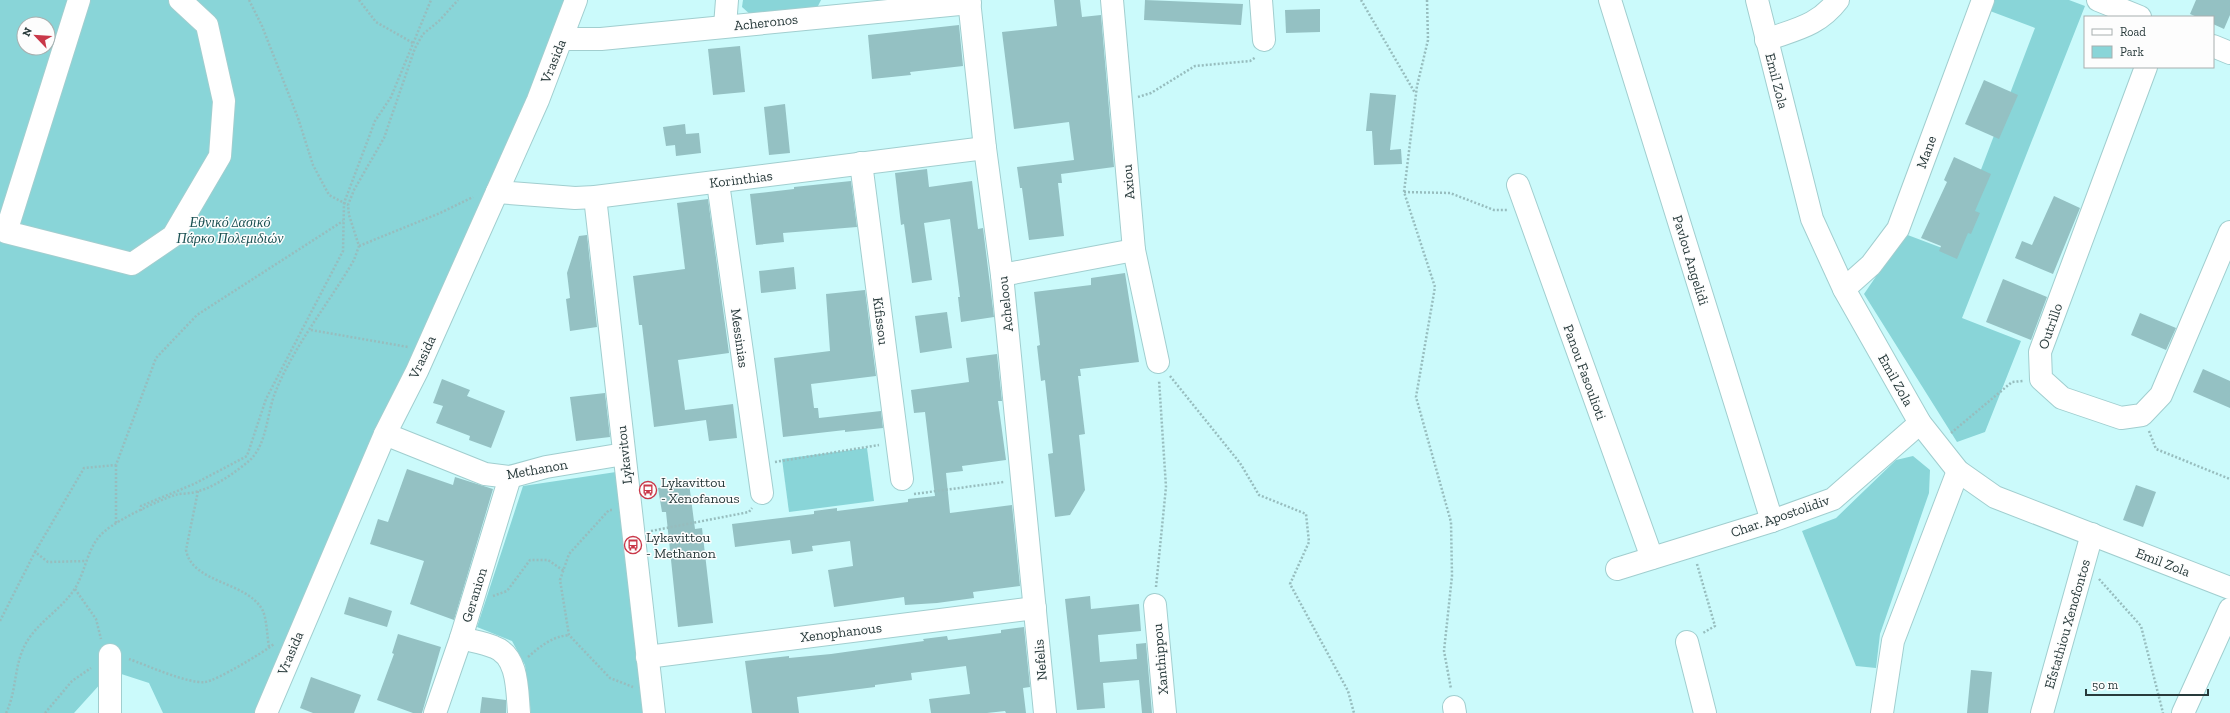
<svg xmlns="http://www.w3.org/2000/svg" width="2230" height="713" font-family="'Zilla Slab',serif">
<rect width="100%" height="100%" fill="#cbfafb"/>
<!-- green -->
<g fill="#89d5d8" fill-rule="evenodd">
<path d="M 0,0 L 571,0 L 289,657 L 269,677 L 261,713 L 163,713 L 149,683 L 112,671 L 74,713 L 0,713 ZM 24,24 L 48,24 L 48,48 L 24,48 Z"/>
<polygon points="743,0 821,0 818,6 810,11 752,16 742,7"/>
<polygon points="1995,0 2069,0 2085,6 1962,318 2021,341 1985,432 1957,442 1864,294 1905,234 1950,251 2035,28 1990,11"/>
<polygon points="867,448 874,501 789,512 782,459"/>
<polygon points="1913,456 1930,470 1929,493 1880,634 1876,668 1856,666 1802,531 1836,518 1896,460"/>
<polygon points="616,472 644,713 531,713 525,665 512,641 477,627 523,486"/>
</g>
<!-- building -->
<g fill="#94c1c3">
<polygon points="1054,0 1080,0 1082,17 1101,15 1114,167 1061,174 1062,183 1058,183 1064,236 1029,240 1022,188 1020,188 1017,167 1074,160 1069,122 1014,129 1002,32 1057,26"/>
<polygon points="1145,0 1243,4 1241,25 1144,20"/>
<polygon points="2196,0 2230,0 2230,15 2224,29 2213,24 2213,17 2197,17 2190,14"/>
<polygon points="1320,9 1320,32 1286,33 1285,10"/>
<polygon points="959,25 963,66 910,72 911,75 872,79 868,35"/>
<polygon points="740,46 745,92 713,95 708,49"/>
<polygon points="1984,80 2018,95 1999,139 1965,124"/>
<polygon points="1370,93 1396,95 1390,150 1401,149 1402,164 1374,165 1372,131 1366,131"/>
<polygon points="785,104 790,153 769,155 764,107"/>
<polygon points="685,124 686,134 699,133 701,153 676,156 675,145 666,146 663,127"/>
<polygon points="1954,157 1991,174 1975,211 1980,213 1971,234 1968,233 1957,259 1939,251 1941,246 1921,238 1947,182 1944,180"/>
<polygon points="927,169 929,187 972,181 978,229 983,228 994,317 961,322 958,297 960,297 950,219 924,223 932,280 912,283 904,224 901,225 895,173"/>
<polygon points="851,181 857,227 783,233 784,242 756,245 750,194 794,189 794,187"/>
<polygon points="2054,196 2080,208 2053,274 2015,258 2022,241 2032,245"/>
<polygon points="708,199 729,353 678,360 685,410 733,404 737,438 709,441 706,420 654,427 642,325 639,325 633,276 685,269 677,203"/>
<polygon points="587,235 597,327 570,331 566,299 570,298 567,273 579,236"/>
<polygon points="794,267 796,289 761,293 759,271"/>
<polygon points="1125,273 1139,362 1080,369 1081,376 1078,376 1085,434 1079,435 1085,490 1070,515 1055,517 1048,454 1053,453 1045,380 1041,381 1037,346 1040,345 1034,292 1091,285 1091,278"/>
<polygon points="2003,279 2047,297 2031,340 1986,322"/>
<polygon points="865,290 876,376 811,384 814,408 818,408 819,418 881,411 883,428 845,432 845,430 783,437 774,358 830,351 826,294"/>
<polygon points="947,312 952,348 920,353 915,316"/>
<polygon points="2140,313 2176,328 2166,350 2131,335"/>
<polygon points="997,354 1002,401 998,401 1006,460 962,466 963,471 946,473 950,513 1012,505 1020,586 973,592 974,598 937,603 905,605 904,597 834,607 828,570 853,566 850,541 812,546 813,551 792,554 790,540 735,547 732,524 814,514 814,511 837,508 837,511 908,502 908,499 935,496 925,412 914,413 911,390 969,382 966,358"/>
<polygon points="2203,369 2230,381 2230,408 2193,392"/>
<polygon points="442,379 470,390 467,396 505,411 491,448 469,440 470,436 436,423 443,406 433,403"/>
<polygon points="605,393 610,437 576,441 570,397"/>
<polygon points="407,469 453,485 455,477 493,489 454,620 410,604 424,561 370,544 378,519 388,522"/>
<polygon points="689,483 695,529 702,528 713,623 678,627 666,512 662,512 658,488"/>
<polygon points="2136,485 2156,492 2143,527 2123,520"/>
<polygon points="1090,596 1091,609 1139,604 1141,631 1098,635 1100,662 1137,659 1136,644 1146,643 1152,713 1142,713 1139,680 1103,683 1105,708 1077,710 1065,599"/>
<polygon points="349,597 392,611 387,627 344,614"/>
<polygon points="1024,627 1030,687 1023,688 1026,713 1006,713 1005,711 987,713 931,713 929,699 970,694 966,666 911,673 912,680 875,685 875,687 797,697 799,713 752,713 745,661 789,656 789,658 831,654 924,641 923,639 947,636 948,640 1001,633 1001,630"/>
<polygon points="398,634 441,647 422,713 413,713 377,700 394,654 392,653"/>
<polygon points="1971,670 1992,672 1988,713 1967,713"/>
<polygon points="311,677 361,695 354,713 313,713 300,708"/>
<polygon points="482,697 506,700 506,713 480,713"/>
</g>
<g fill="none" stroke-linecap="round" stroke-linejoin="round">
<!-- minor casing -->
<g stroke="#a1cecf" stroke-width="24">
<g id="minor">
<polyline points="79,0 6,232 132,264 173,236 220,156 224,101 207,25 180,0"/>
<polyline points="969,0 985,148 1002,275 1045,713"/>
<polyline points="1112,0 1134,250 1158,362"/>
<polyline points="1261,0 1264,40"/>
<polyline points="1610,0 1772,521"/>
<polyline points="1757,0 1812,219 1844,289 1920,423 1958,471 1995,497 2230,588"/>
<polyline points="2098,0 2140,17"/>
<polyline points="725,26 727,0"/>
<polyline points="562,39 601,39 970,3"/>
<path d="M 1766,40 C 1796,29 1818,26 1838,0"/>
<polyline points="2213,46 2230,53"/>
<polyline points="2146,67 2040,352 2041,379 2062,398 2121,418 2142,415 2161,395 2230,232"/>
<polyline points="861,163 902,479"/>
<polyline points="718,183 762,493"/>
<polyline points="1518,185 1652,558"/>
<polyline points="497,192 575,198 595,197 985,148"/>
<polyline points="595,197 654,713"/>
<polyline points="1002,275 1134,250"/>
<polyline points="1844,289 1871,265 1898,229 1983,0"/>
<polyline points="385,434 485,474 510,477 546,467 624,454"/>
<polyline points="1617,569 1772,521 1833,499 1920,423"/>
<polyline points="1155,605 1165,713"/>
<path d="M 461,638 C 472,641 484,643 494,647 C 519,656 517,692 519,713"/>
<polyline points="1687,642 1705,713"/>
<polyline points="647,657 1035,608"/>
<polyline points="1454,707 1455,713"/>
<polyline points="110,713 110,655"/>
<polyline points="266,713 385,434 417,371 538,100 576,0"/>
<polyline points="435,713 461,638 510,477"/>
<polyline points="1882,713 1893,641 1958,471"/>
<polyline points="2042,713 2092,534"/>
<polyline points="2183,713 2230,609"/>
</g>
</g>
<!-- path -->
<g stroke="#97bdbe" stroke-width="2.5" stroke-dasharray="2 2" stroke-linecap="butt">
<polyline points="249,0 262,26 298,118 313,165 329,195 348,205"/>
<polyline points="359,0 376,22 413,43"/>
<polyline points="1361,0 1415,93"/>
<polyline points="1427,0 1428,40 1417,86 1404,192 1435,287 1416,397 1451,522 1452,576 1444,651 1451,689"/>
<polyline points="1138,97 1151,93 1195,66 1250,61 1256,57"/>
<polyline points="1404,192 1450,193 1494,210 1507,210"/>
<polyline points="359,246 440,213 473,197"/>
<polyline points="311,330 408,347"/>
<polyline points="1170,376 1240,463 1259,495 1306,514 1309,542 1290,584 1348,691 1354,713"/>
<polyline points="2149,431 2156,449 2230,479"/>
<polyline points="1951,433 2012,382 2023,381"/>
<polyline points="775,462 879,445"/>
<polyline points="116,465 116,524"/>
<path d="M 198,491 L 186,550 C 192,584 248,581 263,611 C 267,621 267,636 269,647"/>
<polyline points="914,494 1004,482"/>
<polyline points="612,510 609,510 569,554 560,580 569,635 610,678 633,687"/>
<polyline points="141,511 141,506 194,484 247,456 266,399 343,251 344,203 375,121 391,97 431,0"/>
<polyline points="651,531 749,512 752,508"/>
<polyline points="35,552 84,468 116,465 156,358 197,315 343,221"/>
<polyline points="1697,564 1715,626 1703,633"/>
<polyline points="2099,579 2141,626 2163,713"/>
<polyline points="1156,587 1166,487 1159,380"/>
<polyline points="75,589 96,619 101,639"/>
<polyline points="493,596 507,591 530,560 548,560 564,571"/>
<polyline points="0,621 35,552 48,562 86,561"/>
<path d="M 528,657 C 541,646 551,637 569,635"/>
<path d="M 129,659 C 146,665 188,684 205,682 C 216,681 264,652 274,644"/>
<path d="M 6,713 C 16,693 14,670 23,649 C 34,624 59,612 74,590 C 86,572 87,545 105,531 C 119,519 157,501 175,495 C 182,493 191,494 199,491 C 216,486 236,472 250,460 C 267,444 267,413 275,393 C 293,347 329,303 354,260 L 359,246 L 349,215 L 348,205 L 354,190 L 384,138 L 415,48 L 423,34 L 439,21 L 458,0"/>
<polyline points="45,713 72,681 91,668"/>
</g>
<!-- minor -->
<use href="#minor" stroke="#fff" stroke-width="22"/>
</g>
<!-- icons -->
<defs>
<g id="bus-ring" transform="scale(0.9)"><circle r="9.5" fill="#fdfdfd" stroke="#c93849" stroke-width="1.5"/><path d="M-5-6H5V4H4V6H2V4H-2V6H-4V4H-5ZM-3.5-4V0h7V-4ZM-3.5 1.2v1.5H-2V1.2ZM2 1.2v1.5H3.5V1.2Z" fill="#c93849"/></g>
</defs>
<g fill-rule="evenodd">
<use href="#bus-ring" x="648" y="490"/>
<use href="#bus-ring" x="633" y="545"/>
</g>
<g text-anchor="middle" stroke-width="3" stroke-linejoin="round" paint-order="stroke">
<!-- street labels -->
<g font-size="14" fill="#283a3b" stroke="#fdfdfd">
<text transform="translate(766 22) rotate(-6)" y="5">Acheronos</text>
<text transform="translate(553 61) rotate(-68)" y="5">Vrasida</text>
<text transform="translate(1777 81) rotate(76)" y="5">Emil Zola</text>
<text transform="translate(1926 152) rotate(-70)" y="5">Mane</text>
<text transform="translate(741 179) rotate(-7)" y="5">Korinthias</text>
<text transform="translate(1128 182) rotate(-95)" y="5">Axiou</text>
<text transform="translate(1691 260) rotate(73)" y="5">Pavlou Angelidi</text>
<text transform="translate(1005 304) rotate(-96)" y="5">Acheloou</text>
<text transform="translate(881 321) rotate(83)" y="5">Kifissou</text>
<text transform="translate(2050 326) rotate(-71)" y="5">Outrillo</text>
<text transform="translate(740 338) rotate(82)" y="5">Messinias</text>
<text transform="translate(422 357) rotate(-65)" y="5">Vrasida</text>
<text transform="translate(1585 372) rotate(70)" y="5">Panou Fasoulioti</text>
<text transform="translate(1896 380) rotate(61)" y="5">Emil Zola</text>
<text transform="translate(624 455) rotate(-96)" y="5">Lykavitou</text>
<text transform="translate(537 469) rotate(-10)" y="5">Methanon</text>
<text transform="translate(1780 516) rotate(-19)" y="5">Char. Apostolidiv</text>
<text transform="translate(2163 562) rotate(21)" y="5">Emil Zola</text>
<text transform="translate(474 595) rotate(-73)" y="5">Geranion</text>
<text transform="translate(2067 624) rotate(-74)" y="5">Efstathiou Xenofontos</text>
<text transform="translate(841 632) rotate(-7)" y="5">Xenophanous</text>
<text transform="translate(290 653) rotate(-67)" y="5">Vrasida</text>
<text transform="translate(1160 659) rotate(-95)" y="5">Xanthippou</text>
<text transform="translate(1040 660) rotate(-95)" y="5">Nefelis</text>
</g>
<!-- park labels -->
<g font-size="14" font-style="italic" fill="#1b5153" stroke="#fdfdfd">
<text x="230" y="227">Εθνικό Δασικό<tspan x="230" dy="16">Πάρκο Πολεμιδιών</tspan></text>
</g>
<!-- poi labels -->
<g font-size="14" fill="#283a3b" stroke="#fdfdfd" text-anchor="start">
<text x="661" y="487">Lykavittou<tspan x="661" dy="16">- Xenofanous</tspan></text>
<text x="646" y="542">Lykavittou<tspan x="646" dy="16">- Methanon</tspan></text>
</g>
</g>
<!-- legend -->
<rect x="2084" y="16" width="130" height="52" fill="#fdfdfd" stroke="#a8afaf"/>
<rect x="2092" y="29" width="20" height="6" fill="#ffffff" stroke="#a8afaf"/>
<text x="2120" y="36" font-size="12" fill="#283a3b">Road</text>
<rect x="2092" y="46" width="20" height="12" fill="#89d5d8" stroke="#a8afaf"/>
<text x="2120" y="56" font-size="12" fill="#283a3b">Park</text>
<!-- north arrow -->
<g transform="translate(36 36) rotate(295)"><circle r="19" fill="#fdfdfd" stroke="#a8afaf"/>
<path d="M0-3L7 15L0 10L-7 15Z" fill="#c93849"/>
<text y="-6" font-size="11" font-weight="bold" text-anchor="middle" fill="#283a3b">N</text>
</g>
<!-- scale -->
<path d="M2086 689v6h122v-6" fill="none" stroke="#283a3b" stroke-width="2"/>
<text x="2092" y="689" font-size="12" fill="#283a3b" stroke="#fdfdfd" stroke-width="3" paint-order="stroke">50 m</text>
</svg>
